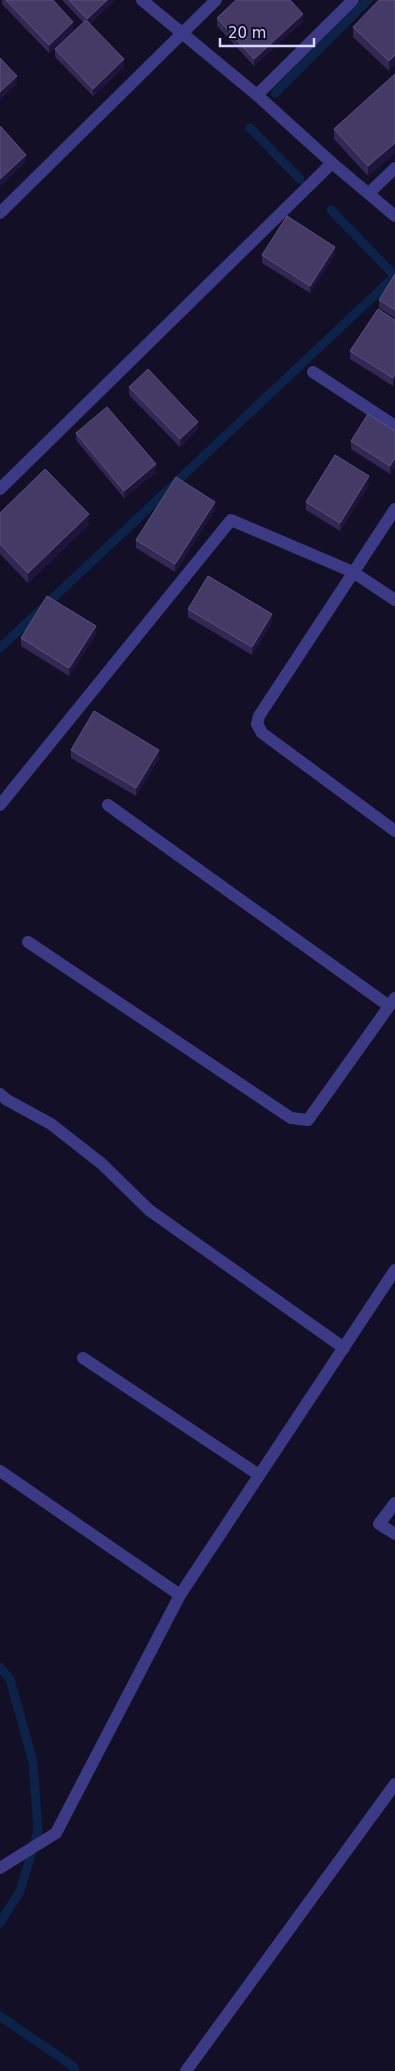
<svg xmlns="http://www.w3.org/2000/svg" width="395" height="2071" font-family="'DejaVu Sans',sans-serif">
<rect width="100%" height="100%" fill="#130f26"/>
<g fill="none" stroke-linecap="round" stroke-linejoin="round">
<!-- stream -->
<g stroke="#0c2248" stroke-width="9">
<polyline points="275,93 368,0"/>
<polyline points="250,128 300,179"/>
<polyline points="0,648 395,276 331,210"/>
<polyline points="0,1667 10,1679 33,1762 38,1831 20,1891 0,1923"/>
<polyline points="0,2016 73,2066 75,2071"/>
</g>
<!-- street -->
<g stroke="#3d3a85" stroke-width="12">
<polyline points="142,0 257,95 332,163 395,216"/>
<polyline points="257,95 353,0"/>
<polyline points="369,193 395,168"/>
<polyline points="0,213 216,0"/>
<polyline points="313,372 395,426"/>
<polyline points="0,489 332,163"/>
<polyline points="395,509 259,716 257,724 262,733 395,831"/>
<polyline points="0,805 231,520 353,572 395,600"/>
<polyline points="108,805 389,1006"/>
<polyline points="28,942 291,1118 308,1120 395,998"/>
<polyline points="0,1094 7,1100 51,1124 102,1164 149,1210 344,1348"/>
<polyline points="83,1358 259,1475"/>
<polyline points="0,1471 180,1595"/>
<polyline points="395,1503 379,1524 395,1534"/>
<polyline points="0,1868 56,1833 180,1595 395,1270"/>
<polyline points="186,2071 395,1784"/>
</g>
</g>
<!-- wall -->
<g fill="#312854">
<polygon points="2,0 53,0 73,30 49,53 2,4"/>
<polygon points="62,0 115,0 90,24 124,67 93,96 55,57 55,49 84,23"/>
<polygon points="395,0 389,71 353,37 353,27"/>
<polygon points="217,18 303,21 254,66 217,26"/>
<polygon points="395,74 395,153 368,176 334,139 334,129"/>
<polygon points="335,254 310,293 262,263 262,255"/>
<polygon points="395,274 395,318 379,308 379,300"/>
<polygon points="395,320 393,386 350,359 350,351"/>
<polygon points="129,387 198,429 180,447 129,395"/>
<polygon points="395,431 395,466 390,474 351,449 351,441"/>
<polygon points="76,433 156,472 124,498 76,440"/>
<polygon points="369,484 340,531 306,510 306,502"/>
<polygon points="215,510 175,572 136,548 136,540"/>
<polygon points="0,513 89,524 28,583 0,554"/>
<polygon points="188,609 272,622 252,655 188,617"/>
<polygon points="96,634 69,676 21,646 21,638"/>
<polygon points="71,750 159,758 136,796 71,758"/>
</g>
<!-- shaded-wall -->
<g fill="#1d163a">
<polygon points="107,0 115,0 87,27 87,19"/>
<polygon points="303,14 303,21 254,66 254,59"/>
<polygon points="73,22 73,30 49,53 49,45"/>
<polygon points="395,55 395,65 389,71 389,61"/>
<polygon points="124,59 124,67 93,96 93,89"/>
<polygon points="17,76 17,84 0,100 0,92"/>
<polygon points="395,143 395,153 368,176 368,166"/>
<polygon points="26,155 26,162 0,187 0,179"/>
<polygon points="335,247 335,254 310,293 310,286"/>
<polygon points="395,374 395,382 393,386 393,378"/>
<polygon points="198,422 198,429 180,447 180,439"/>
<polygon points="395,458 395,466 390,474 390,466"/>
<polygon points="156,464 156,472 124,498 124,491"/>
<polygon points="369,476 369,484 340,531 340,523"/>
<polygon points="215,502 215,510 175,572 175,564"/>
<polygon points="89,514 89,524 28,583 28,573"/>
<polygon points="272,614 272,622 252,655 252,647"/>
<polygon points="96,626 96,634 69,676 69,668"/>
<polygon points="159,750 159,758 136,796 136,788"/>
</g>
<!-- building -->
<g fill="#433a66" stroke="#5a527e">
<polygon points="6,0 53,0 73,22 49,45"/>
<polygon points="69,0 107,0 87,19"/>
<polygon points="236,0 290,0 303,14 254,59 217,18"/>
<polygon points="379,0 395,0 395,55 389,61 353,27"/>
<polygon points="86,20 124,59 93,89 55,49"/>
<polygon points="0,58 17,76 0,92"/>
<polygon points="395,74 395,143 368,166 334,129"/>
<polygon points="0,126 26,155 0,179"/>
<polygon points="287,216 335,247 310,286 262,255"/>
<polygon points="395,274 395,310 379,300"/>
<polygon points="378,309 395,320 395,374 393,378 350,351"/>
<polygon points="148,369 198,422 180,439 129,387"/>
<polygon points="107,407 156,464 124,491 76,433"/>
<polygon points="368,414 395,431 395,458 390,466 351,441"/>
<polygon points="335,455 369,476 340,523 306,502"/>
<polygon points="45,469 89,514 28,573 0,544 0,513"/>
<polygon points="176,477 215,502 175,564 136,540"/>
<polygon points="208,576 272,614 252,647 188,609"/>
<polygon points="47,596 96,626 69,668 21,638"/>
<polygon points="94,711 159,750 136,788 71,750"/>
</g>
<!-- scale -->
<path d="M220 38v8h94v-8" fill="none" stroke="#d9d4ff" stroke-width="2.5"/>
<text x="228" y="38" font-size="15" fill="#d9d4ff" stroke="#130f26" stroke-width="4" paint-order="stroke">20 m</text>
</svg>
